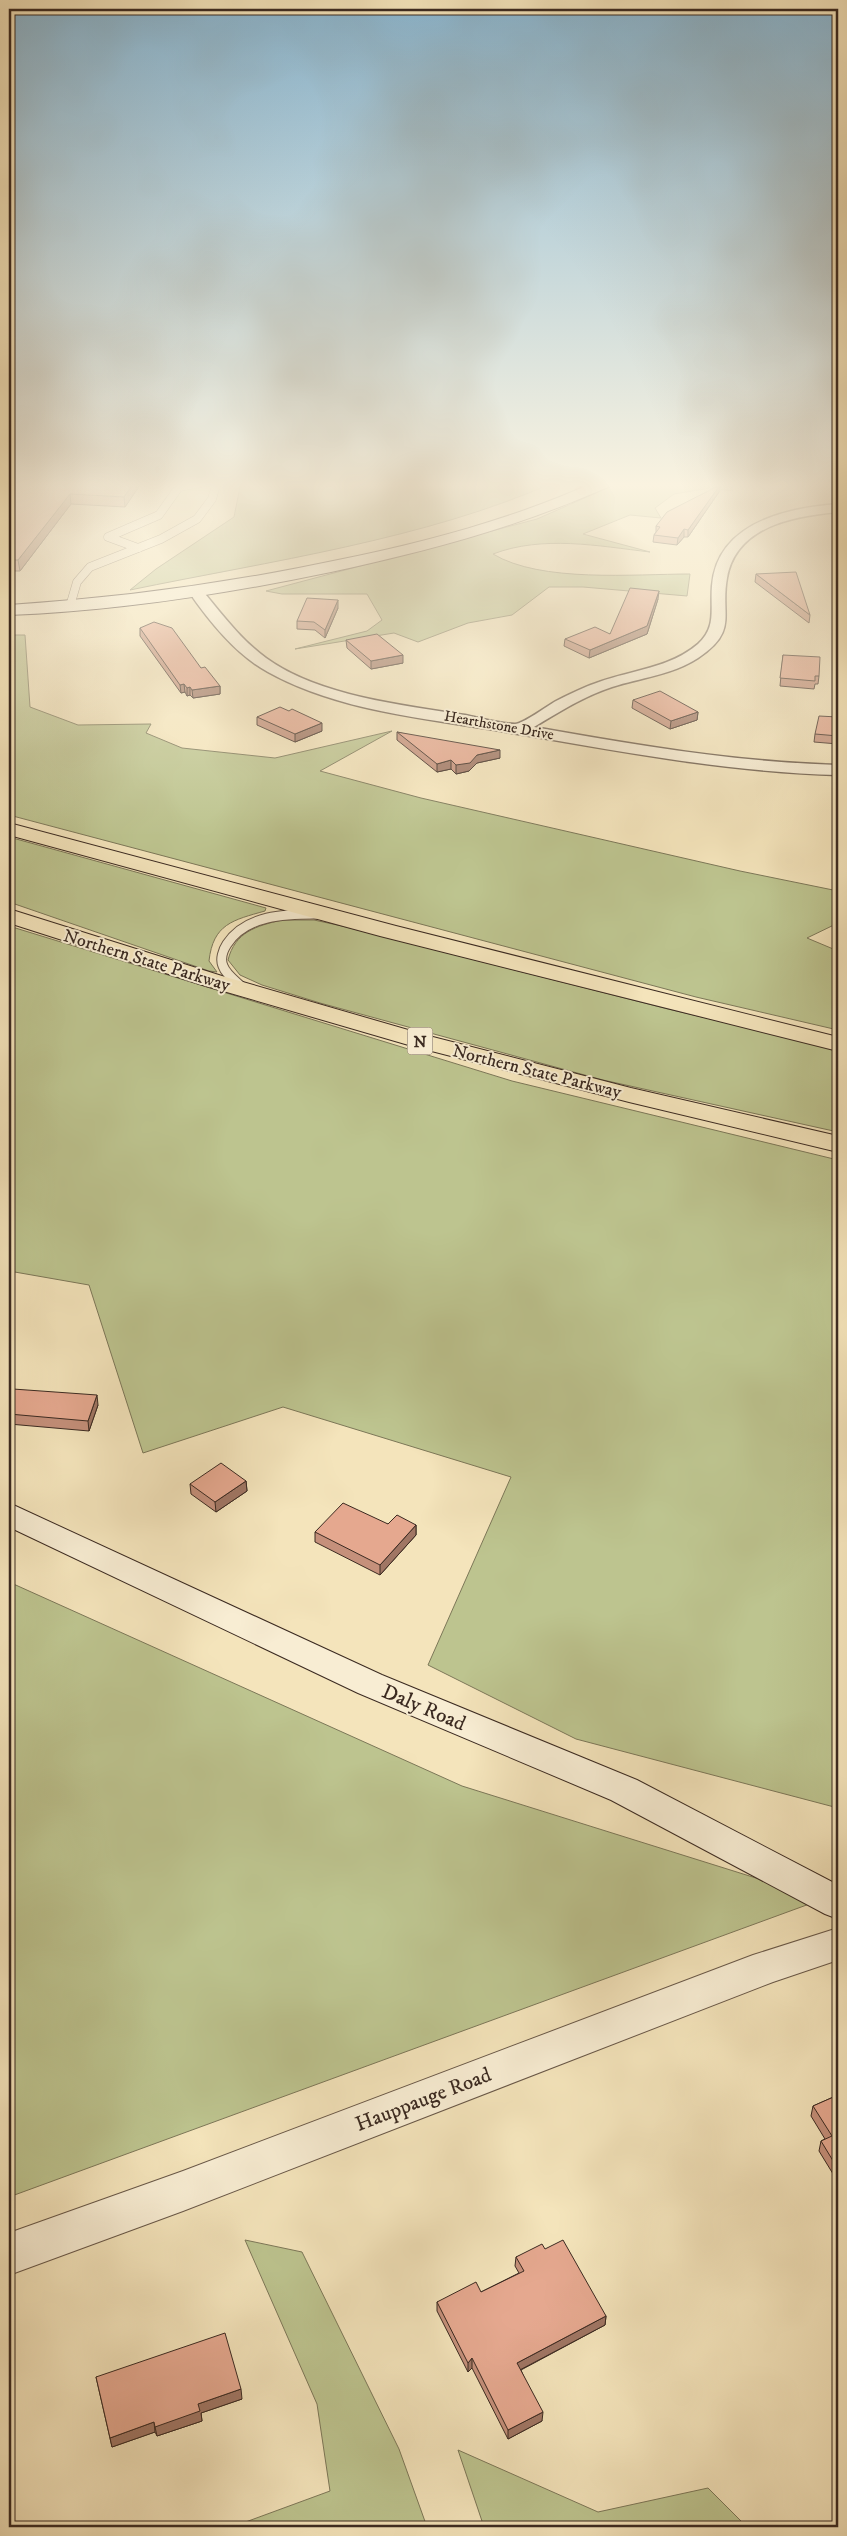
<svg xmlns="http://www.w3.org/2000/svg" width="847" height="2536" font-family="'IM FELL DW Pica',serif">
<rect width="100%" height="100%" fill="#f4e4bb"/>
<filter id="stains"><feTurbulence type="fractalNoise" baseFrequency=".004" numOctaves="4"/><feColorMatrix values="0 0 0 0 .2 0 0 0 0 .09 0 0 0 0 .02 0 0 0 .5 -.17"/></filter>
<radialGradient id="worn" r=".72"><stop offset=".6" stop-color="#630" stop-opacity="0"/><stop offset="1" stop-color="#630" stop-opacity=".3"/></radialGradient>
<!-- green -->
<g fill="#bdc48f" stroke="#7c7758">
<path d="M 241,482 L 555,482 C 424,540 270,561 130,590 L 156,569 L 234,517 Z"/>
<path d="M 621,482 L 729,482 L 733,491 L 710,488 L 674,494 L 655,508 L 661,518 L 630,515 L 583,534 L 650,552 C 598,546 543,535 493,554 C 541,583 634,574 690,574 L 687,596 L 583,587 L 549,587 L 512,615 L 468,623 L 418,642 L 394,633 L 295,649 L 367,631 L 382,620 L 367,594 L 282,594 L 266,591 L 537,519 Z"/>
<polygon points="9,635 25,635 30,707 78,725 151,724 146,733 182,748 275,758 392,731 320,771 421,798 740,871 838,891 838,923 807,938 838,951 838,1030 696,997 9,815"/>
<path d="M 9,837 L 266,908 L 265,911 C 233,920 213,924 209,961 L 217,972 L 209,971 L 9,902 Z"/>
<path d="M 282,920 L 314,920 L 342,926 L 668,1009 L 838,1049 L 838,1132 L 603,1080 L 320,1003 L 262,985 L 240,975 L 228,960 C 235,932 256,926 282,920 Z"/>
<polygon points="9,926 512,1081 838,1160 838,1808 576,1739 428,1665 511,1477 283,1407 143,1453 89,1285 9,1271"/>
<polygon points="9,1582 462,1786 823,1899 9,2197"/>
<polygon points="245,2240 302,2252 399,2449 427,2527 232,2527 330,2491 317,2404"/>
<polygon points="458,2450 598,2512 708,2488 747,2527 484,2527"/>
</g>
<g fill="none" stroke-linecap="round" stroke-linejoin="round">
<!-- service-far1 casing -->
<g stroke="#695848" stroke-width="9">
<g id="service-far1">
<polyline points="138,548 108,537 159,515 179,487 207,482"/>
<polyline points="70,606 77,582 90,567 161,539 197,519 212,499 217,482"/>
</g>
</g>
<!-- service casing -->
<g stroke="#695848" stroke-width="11">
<path id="service" d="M 244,989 C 237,982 226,975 223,966 C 220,959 223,950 227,944 C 246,915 285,914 316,914"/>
</g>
<!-- minor casing -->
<g stroke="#695848" stroke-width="3">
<path id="minor" d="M 838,504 L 838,512 C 794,516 736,526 727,578 C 720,615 739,631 698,658 C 672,675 640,678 612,687 C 584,696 559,712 534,727 C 635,745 735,762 838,765 L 838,775 C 724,772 613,750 501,731 C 424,718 338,711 268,672 C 236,655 209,621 189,592 L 196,588 L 201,589 C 221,613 240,639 266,658 C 318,696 402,705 465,715 C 480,718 499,724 515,724 C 523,724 547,706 556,701 C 570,694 584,687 599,682 C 632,670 670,668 698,644 C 717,627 710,609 712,586 C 717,523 786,508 838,504 Z"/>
</g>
<!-- tertiary casing -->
<g stroke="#695848" stroke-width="2">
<polygon id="tertiary" points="838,1928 838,1960 773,1982 183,2211 9,2275 9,2233 183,2171 753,1955"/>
</g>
<!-- secondary casing -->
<g stroke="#3b2a21" stroke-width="2">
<g id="secondary">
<path d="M 595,482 L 615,482 L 612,485 C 522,526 428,551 331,572 C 225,594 117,611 9,615 L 9,605 C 120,598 230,583 338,560 C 426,542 513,519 595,482 Z"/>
<polygon points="9,1503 382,1675 637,1780 838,1885 838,1919 825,1914 611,1800 358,1693 9,1527"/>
</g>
</g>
<!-- motorway casing -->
<g stroke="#3b2a21" stroke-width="2">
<g id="motorway">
<polygon points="9,823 396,926 838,1037 838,1051 380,936 9,835"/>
<polygon points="9,909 222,976 429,1036 631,1088 838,1136 838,1152 629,1102 412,1046 206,986 9,923"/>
</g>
</g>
<!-- service-far1 -->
<use href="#service-far1" stroke="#f8edd3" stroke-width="8"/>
<!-- service -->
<use href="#service" stroke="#f8edd3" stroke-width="9"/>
<!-- minor -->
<use href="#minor" fill="#f8edd3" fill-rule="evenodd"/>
<!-- tertiary -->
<use href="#tertiary" fill="#f8edd3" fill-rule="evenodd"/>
<!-- secondary -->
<use href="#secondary" fill="#f8edd3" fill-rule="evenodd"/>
<!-- motorway -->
<use href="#motorway" fill="#f4e4bb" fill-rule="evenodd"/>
</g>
<!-- wall -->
<g fill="#c5907b" stroke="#3b2a21">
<polygon points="9,482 142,482 125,507 71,504 20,571 9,571"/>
<polygon points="832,482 838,482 838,491 833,491"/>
<polygon points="720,485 719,492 688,537 684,537 677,545 653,542 654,535 656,532 656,526"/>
<polygon points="756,574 810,615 809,623 755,582"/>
<polygon points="658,599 647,634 589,658 564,646 565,639 610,634"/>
<polygon points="338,608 325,638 315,630 297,629 297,621"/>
<polygon points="140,628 201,668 220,686 220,694 193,698 190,695 187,696 185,692 181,693 140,636"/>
<polygon points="346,640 403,663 371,669 347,648"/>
<polygon points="783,655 819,676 818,684 815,684 814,689 780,686"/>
<polygon points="633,700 698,712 697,720 670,729 632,708"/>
<polygon points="257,717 322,731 295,742 257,725"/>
<polygon points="838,717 838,744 814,742 815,734"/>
<polygon points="397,732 500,758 477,763 469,771 456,774 451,769 437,772 397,740"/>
<polygon points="9,1400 98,1405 89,1431 9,1424"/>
<polygon points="246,1481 247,1491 216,1512 191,1494 190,1484"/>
<polygon points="388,1524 416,1525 416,1535 380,1575 315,1542 315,1532"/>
<polygon points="838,2095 838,2182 819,2151 821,2141 825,2139 811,2116 813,2106"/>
<polygon points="545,2249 606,2316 605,2325 521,2370 542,2421 508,2439 472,2368 468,2372 437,2311 437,2302 481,2292 519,2273 515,2266 516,2257"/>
<polygon points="96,2377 242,2399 201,2413 202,2421 157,2436 155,2432 112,2447"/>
</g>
<!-- shaded-wall -->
<g fill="#a07664" stroke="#3b2a21">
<polygon points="134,482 142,482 125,507 124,497"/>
<polygon points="720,485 719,492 688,537 688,530"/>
<polygon points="70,494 71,504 20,571 18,560"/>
<polygon points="684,529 684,537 677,545 678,538"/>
<polygon points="659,591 658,599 647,634 589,658 590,650 647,626"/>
<polygon points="338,600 338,608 325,638 325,630"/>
<polygon points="403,655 403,663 371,669 371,661"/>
<polygon points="184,684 185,692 181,693 180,685"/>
<polygon points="220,686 220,694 193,698 192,690"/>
<polygon points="190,687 190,695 187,696 187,688"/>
<polygon points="698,712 697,720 670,729 671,721"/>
<polygon points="322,723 322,731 295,742 295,734"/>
<polygon points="500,750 500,758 477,763 469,771 456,774 456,765 477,755"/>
<polygon points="451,760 451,769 437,772 437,764"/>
<polygon points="97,1395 98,1405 89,1431 88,1421"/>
<polygon points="246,1481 247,1491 216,1512 215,1502"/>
<polygon points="416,1525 416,1535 380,1575 380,1565"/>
<polygon points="606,2316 605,2325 516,2372 517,2363"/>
<polygon points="472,2358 472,2368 468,2372 468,2363"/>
<polygon points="241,2389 242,2399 201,2413 202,2421 157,2436 155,2427 198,2404"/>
<polygon points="543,2412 542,2421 508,2439 508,2430"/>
<polygon points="154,2422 155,2432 112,2447 110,2438"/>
</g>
<!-- building -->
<g fill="#e5a88f" stroke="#3b2a21">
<polygon points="9,482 134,482 124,497 70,494 18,560 9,560"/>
<rect x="833" y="482" width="5" height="2"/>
<polygon points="720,485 688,530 684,529 678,538 654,535 660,527 656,526 667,512"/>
<polygon points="796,572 810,615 756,574"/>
<polygon points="630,588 659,591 647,626 590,650 565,639 595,627 610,634"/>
<polygon points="307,598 338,600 325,630 314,622 297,621"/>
<polygon points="154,622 172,628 201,668 205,667 220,686 192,690 190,687 187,688 184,684 180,685 140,628"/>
<polygon points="377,634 403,655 371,661 346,640"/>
<polygon points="783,655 820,657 819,676 815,676 815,681 780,678"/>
<polygon points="660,691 698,712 671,721 633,700"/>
<polygon points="280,707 289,711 292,709 322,723 295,734 257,717"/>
<polygon points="819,716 838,717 838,736 815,734"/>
<polygon points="397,732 500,750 477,755 470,763 456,765 451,760 437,764"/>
<polygon points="13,1389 97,1395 88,1421 9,1414 9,1400"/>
<polygon points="221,1463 246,1481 215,1502 190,1484"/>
<polygon points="343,1503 388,1524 397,1515 416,1525 380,1565 315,1532"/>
<polygon points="838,2095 838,2169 821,2141 832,2136 813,2106"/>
<polygon points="563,2240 606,2316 517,2363 543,2412 508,2430 472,2358 468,2363 437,2302 476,2282 481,2292 524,2271 516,2257 542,2244 545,2249"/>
<polygon points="225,2333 241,2389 198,2404 200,2411 155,2427 154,2422 110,2438 96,2377"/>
</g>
<!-- sky -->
<linearGradient id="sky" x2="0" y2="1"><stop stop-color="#8ab8d4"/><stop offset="0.58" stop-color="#faf3e0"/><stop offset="1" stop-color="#faf3e0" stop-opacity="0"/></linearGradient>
<rect width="847" height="837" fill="url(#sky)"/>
<g text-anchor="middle" stroke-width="4" stroke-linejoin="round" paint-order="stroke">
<!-- far-street labels -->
<g font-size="15" fill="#3b2a21" stroke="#f8edd3">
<text transform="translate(499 725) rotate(10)" y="5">Hearthstone Drive</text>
</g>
<!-- shield labels -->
<rect fill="#f8edd3" stroke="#746456" stroke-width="1" x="407.5" y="1027.5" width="25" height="27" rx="4"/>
<g font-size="16" font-weight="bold" fill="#3b2a21">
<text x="420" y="1047">N</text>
</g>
<!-- street labels -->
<g font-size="18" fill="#3b2a21" stroke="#f8edd3">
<text transform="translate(147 960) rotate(17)" y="6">Northern State Parkway</text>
<text transform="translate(537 1071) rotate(14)" y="6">Northern State Parkway</text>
</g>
<!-- near-street labels -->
<g font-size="21" fill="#3b2a21" stroke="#f8edd3">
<text transform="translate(424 1707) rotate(23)" y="7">Daly Road</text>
<text transform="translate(423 2099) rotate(-21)" y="7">Hauppauge Road</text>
</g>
</g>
<!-- margin -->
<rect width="847" height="2536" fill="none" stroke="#f4e4bb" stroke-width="30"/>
<rect x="10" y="10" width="827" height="2516" fill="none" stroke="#3b2a21" stroke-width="2.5"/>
<rect x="15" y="15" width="817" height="2506" fill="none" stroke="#3b2a21"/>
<rect width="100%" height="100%" filter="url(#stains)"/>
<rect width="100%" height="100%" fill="url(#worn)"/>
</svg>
